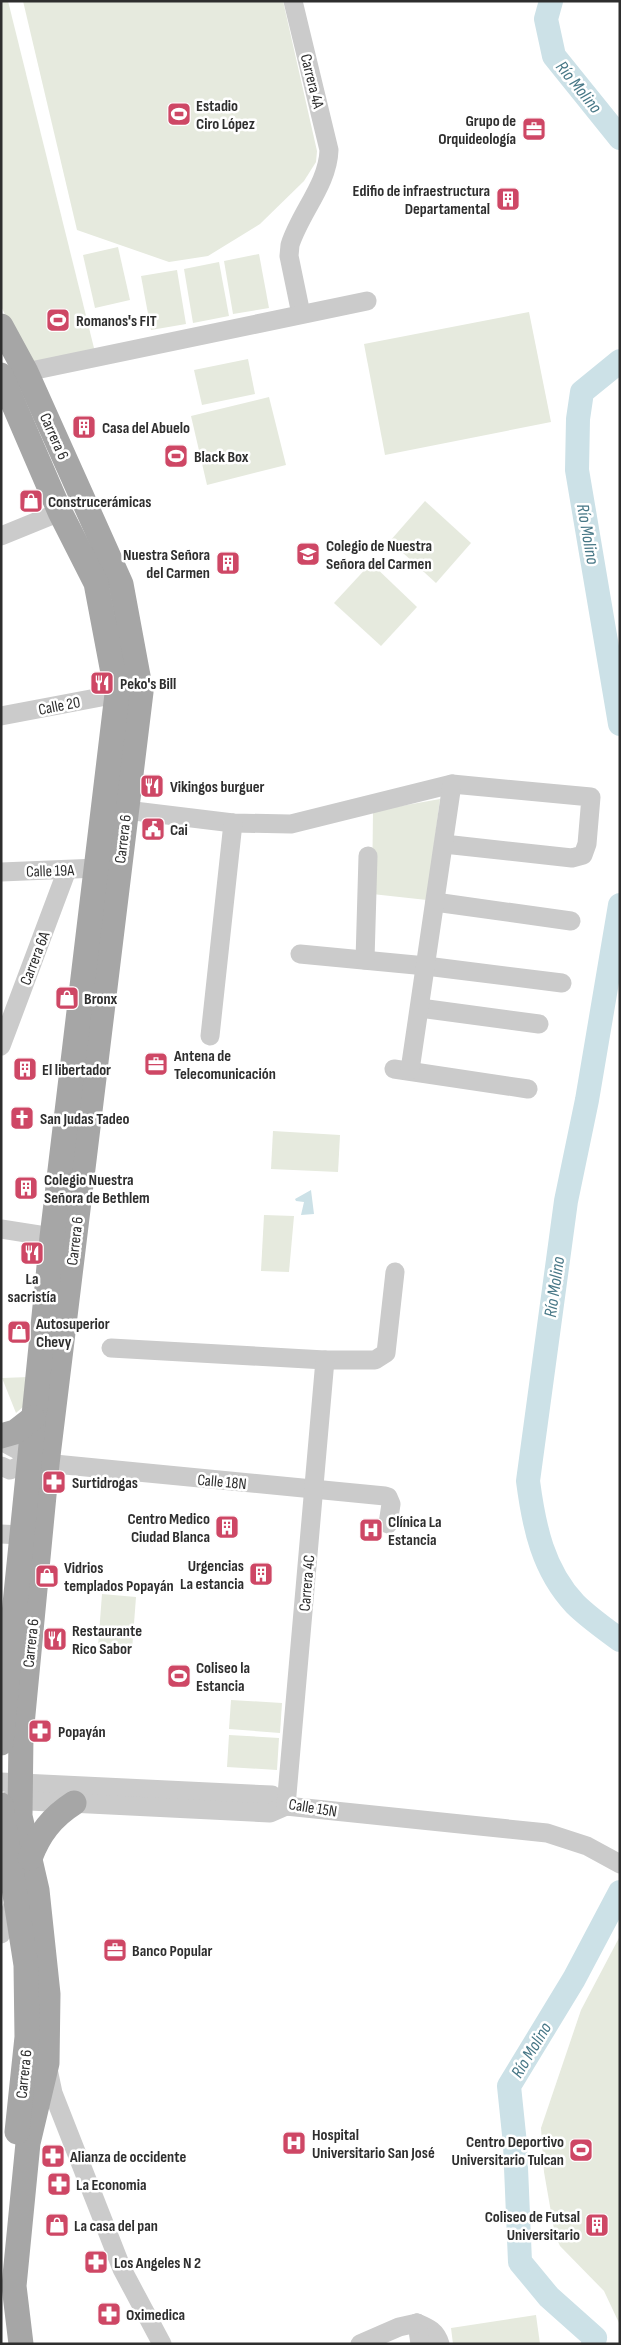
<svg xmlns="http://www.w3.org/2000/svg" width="621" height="2345" font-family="'Sofia Sans Condensed',sans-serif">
<rect width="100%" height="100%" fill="#fff"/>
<!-- green -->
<g fill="#e6eade">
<polygon points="1,1 8,1 95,352 29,366 1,306"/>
<polygon points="23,1 283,1 317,151 316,162 304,181 260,224 208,256 169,262 77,230"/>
<polygon points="118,247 130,300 95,308 83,255"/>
<polygon points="259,254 269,308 233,314 224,261"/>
<polygon points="219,262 229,316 193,323 184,269"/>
<polygon points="177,270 186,324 151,330 141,276"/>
<polygon points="529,312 551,422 385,455 364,344"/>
<polygon points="248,359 255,394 202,405 194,370"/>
<polygon points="269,397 286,465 207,485 191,416"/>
<polygon points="425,501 471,543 436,583 390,541"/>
<polygon points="371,563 417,607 381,646 334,603"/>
<polygon points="440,799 427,900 372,894 373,811"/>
<polygon points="273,1131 340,1135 338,1172 271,1169"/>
<polygon points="264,1215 294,1216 289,1272 261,1271"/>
<polygon points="29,1377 24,1406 16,1413 2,1378"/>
<polygon points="102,1594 136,1597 132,1650 98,1647"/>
<polygon points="231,1700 282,1703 280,1733 229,1729"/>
<polygon points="229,1735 279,1738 277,1770 227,1767"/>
<polygon points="620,1936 620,2325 604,2291 560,2246 555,2235 544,2172 541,2128 581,2010"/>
<polygon points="536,2315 540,2344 453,2344 451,2328"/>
</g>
<!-- water -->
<polygon fill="#cce1e7" points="311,1190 314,1214 301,1215 304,1202 296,1201 295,1199"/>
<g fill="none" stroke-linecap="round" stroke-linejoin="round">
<!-- river -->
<g stroke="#cce1e7" stroke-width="24">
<polyline points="551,1 546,19 554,56 620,138"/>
<polyline points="620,361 582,392 578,419 577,470 620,724"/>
<path d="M 620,905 L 587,1100 L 566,1201 L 528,1481 C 534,1527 543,1570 575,1604 C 588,1617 605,1629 620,1640"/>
<polyline points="593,2344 595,2338 549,2297 520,2262 515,2144 509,2086 574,1979 620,1892"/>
</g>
<!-- minor -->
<g stroke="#cbcbcb" stroke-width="19">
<path d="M 293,1 L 329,150 C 328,184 300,213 290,245 L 289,256 L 301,314"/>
<polyline points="14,377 26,372 367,301"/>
<polyline points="1,536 60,512"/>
<polyline points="1,716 117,694"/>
<polyline points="126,810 233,823 291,824 452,784 591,797 587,844 583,855 572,858 444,844"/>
<polyline points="1,872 98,868"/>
<polyline points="435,902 571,921"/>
<polyline points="300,954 426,966 562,983"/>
<polyline points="365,960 368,856"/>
<polyline points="420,1008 539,1024"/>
<polyline points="210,1036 233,823"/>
<polyline points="1,1046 67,870"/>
<polyline points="394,1069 528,1089"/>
<polyline points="410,1070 452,784"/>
<polyline points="1,1229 52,1237"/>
<polyline points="111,1348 325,1360 375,1360 386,1353 395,1272"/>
<polyline points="1,1441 18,1450 29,1462"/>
<polyline points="34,1462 385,1496 388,1497 391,1504 388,1524"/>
<polyline points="1,1466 10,1470 29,1462"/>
<polyline points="1,1534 21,1535"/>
<polyline points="1,1782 272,1795 286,1806 547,1833 587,1846 620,1864"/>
<polyline points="9,1800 270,1813 286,1806"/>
<polyline points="286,1806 325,1360"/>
<polyline points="1,1934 16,1898"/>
<polyline points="48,2069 53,2093 122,2269 162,2344"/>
<path d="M 417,2323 C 429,2328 436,2331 440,2344"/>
<polyline points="417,2323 420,2344"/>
<polyline points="360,2344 399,2327 417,2323"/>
</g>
<!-- major -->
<g stroke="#a6a6a6" stroke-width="25">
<polyline points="1,326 26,372 121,584 141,692 47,1464 21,1735 20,1816 37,1890 48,1994 47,2063 28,2143 14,2286 21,2344"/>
<polyline points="1,375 60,512 96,583 117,694 52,1237 1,1743"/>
<polyline points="1,1436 15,1432 33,1418"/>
<polyline points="1,1805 26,1965 27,2037 17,2132"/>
<path d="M 30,1858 C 39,1834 52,1817 74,1803"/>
</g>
</g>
<!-- icons -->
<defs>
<g id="stadium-square" transform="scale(1.25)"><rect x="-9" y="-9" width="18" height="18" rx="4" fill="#ce4765" stroke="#fff"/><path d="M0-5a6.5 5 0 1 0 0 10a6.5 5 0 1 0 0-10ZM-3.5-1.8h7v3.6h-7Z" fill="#fff"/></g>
<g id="office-square" transform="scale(1.25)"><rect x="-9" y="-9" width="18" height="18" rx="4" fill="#ce4765" stroke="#fff"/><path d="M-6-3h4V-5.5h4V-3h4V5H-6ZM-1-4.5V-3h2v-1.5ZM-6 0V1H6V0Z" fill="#fff"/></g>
<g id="building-square" transform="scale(1.25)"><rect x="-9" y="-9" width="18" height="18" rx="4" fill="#ce4765" stroke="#fff"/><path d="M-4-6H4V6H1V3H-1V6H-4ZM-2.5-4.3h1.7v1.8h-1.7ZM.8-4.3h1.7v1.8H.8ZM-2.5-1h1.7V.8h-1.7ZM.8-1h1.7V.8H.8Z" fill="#fff"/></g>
<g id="shop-square" transform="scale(1.25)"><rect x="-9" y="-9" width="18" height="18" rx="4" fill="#ce4765" stroke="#fff"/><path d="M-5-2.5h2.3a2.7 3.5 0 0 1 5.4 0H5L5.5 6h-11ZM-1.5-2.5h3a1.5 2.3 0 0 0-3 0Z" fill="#fff"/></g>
<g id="school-square" transform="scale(1.25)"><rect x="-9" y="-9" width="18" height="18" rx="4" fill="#ce4765" stroke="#fff"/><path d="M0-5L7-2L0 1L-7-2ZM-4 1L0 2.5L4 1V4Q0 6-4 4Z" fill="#fff"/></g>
<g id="restaurant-square" transform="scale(1.25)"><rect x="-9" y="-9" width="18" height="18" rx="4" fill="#ce4765" stroke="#fff"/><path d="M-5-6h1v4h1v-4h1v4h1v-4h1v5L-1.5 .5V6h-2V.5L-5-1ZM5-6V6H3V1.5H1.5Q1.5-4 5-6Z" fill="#fff"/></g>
<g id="civic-square" transform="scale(1.25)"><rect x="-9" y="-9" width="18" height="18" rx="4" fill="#ce4765" stroke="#fff"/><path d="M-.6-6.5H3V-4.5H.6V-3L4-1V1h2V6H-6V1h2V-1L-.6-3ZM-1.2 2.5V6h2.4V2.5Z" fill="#fff"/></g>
<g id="church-square" transform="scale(1.25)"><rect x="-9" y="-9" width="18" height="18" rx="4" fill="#ce4765" stroke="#fff"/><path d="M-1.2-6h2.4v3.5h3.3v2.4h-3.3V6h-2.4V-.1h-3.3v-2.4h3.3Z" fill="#fff"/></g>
<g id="pharmacy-square" transform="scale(1.25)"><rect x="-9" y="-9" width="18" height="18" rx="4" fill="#ce4765" stroke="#fff"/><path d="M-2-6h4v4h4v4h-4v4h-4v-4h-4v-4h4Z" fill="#fff"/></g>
<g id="hospital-square" transform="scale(1.25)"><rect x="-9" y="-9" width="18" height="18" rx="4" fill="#ce4765" stroke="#fff"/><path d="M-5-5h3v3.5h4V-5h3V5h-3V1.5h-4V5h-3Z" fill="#fff"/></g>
</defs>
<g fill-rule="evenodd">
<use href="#stadium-square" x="179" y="114"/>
<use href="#office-square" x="534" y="129"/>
<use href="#building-square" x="508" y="199"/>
<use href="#stadium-square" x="58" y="320"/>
<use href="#building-square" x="84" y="427"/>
<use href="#stadium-square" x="176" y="456"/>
<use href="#shop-square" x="31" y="501"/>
<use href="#school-square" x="308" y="554"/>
<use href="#building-square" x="228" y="563"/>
<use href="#restaurant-square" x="102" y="683"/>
<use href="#restaurant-square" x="152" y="786"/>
<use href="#civic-square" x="153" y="829"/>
<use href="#shop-square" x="67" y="998"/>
<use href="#office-square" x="156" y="1064"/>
<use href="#building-square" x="25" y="1069"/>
<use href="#church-square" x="22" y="1118"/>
<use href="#building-square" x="26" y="1188"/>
<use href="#restaurant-square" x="32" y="1253"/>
<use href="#shop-square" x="19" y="1332"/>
<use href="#pharmacy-square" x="54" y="1482"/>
<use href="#building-square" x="227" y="1527"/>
<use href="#hospital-square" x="371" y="1530"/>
<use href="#building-square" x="261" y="1574"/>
<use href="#shop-square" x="47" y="1576"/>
<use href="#restaurant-square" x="55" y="1639"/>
<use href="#stadium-square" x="179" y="1676"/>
<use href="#pharmacy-square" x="40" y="1731"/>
<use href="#office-square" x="115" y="1950"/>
<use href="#hospital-square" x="294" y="2143"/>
<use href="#stadium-square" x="581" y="2150"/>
<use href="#pharmacy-square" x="53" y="2156"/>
<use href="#pharmacy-square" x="59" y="2184"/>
<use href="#shop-square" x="57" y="2225"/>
<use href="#building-square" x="597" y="2225"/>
<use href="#pharmacy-square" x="96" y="2262"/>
<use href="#pharmacy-square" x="109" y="2314"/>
</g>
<g text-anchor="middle" stroke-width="5" stroke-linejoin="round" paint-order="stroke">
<!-- street labels -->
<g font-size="16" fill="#2e2e2e" stroke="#fff">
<text transform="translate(313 81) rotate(76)" y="6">Carrera 4A</text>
<text transform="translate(55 436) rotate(66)" y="6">Carrera 6</text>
<text transform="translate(59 705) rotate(-11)" y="6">Calle 20</text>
<text transform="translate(122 839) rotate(-83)" y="6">Carrera 6</text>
<text transform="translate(50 870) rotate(-2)" y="6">Calle 19A</text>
<text transform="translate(34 958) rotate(-69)" y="6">Carrera 6A</text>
<text transform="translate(74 1241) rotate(-83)" y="6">Carrera 6</text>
<text transform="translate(222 1481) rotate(5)" y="6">Calle 18N</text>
<text transform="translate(306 1583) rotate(-85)" y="6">Carrera 4C</text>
<text transform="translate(30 1643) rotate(-84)" y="6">Carrera 6</text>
<text transform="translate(313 1807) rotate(9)" y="6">Calle 15N</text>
<text transform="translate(23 2074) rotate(-84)" y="6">Carrera 6</text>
</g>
<!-- poi labels -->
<g font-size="16" font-weight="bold" fill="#2e2e2e" stroke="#fff" text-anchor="start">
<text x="196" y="111">Estadio<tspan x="196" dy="18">Ciro López</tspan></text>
<text x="516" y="126" text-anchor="end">Grupo de<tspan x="516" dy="18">Orquideología</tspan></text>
<text x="490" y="196" text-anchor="end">Edifio de infraestructura<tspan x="490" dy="18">Departamental</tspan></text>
<text x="76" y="326">Romanos's FIT</text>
<text x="102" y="433">Casa del Abuelo</text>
<text x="194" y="462">Black Box</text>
<text x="48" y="507">Construcerámicas</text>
<text x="326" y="551">Colegio de Nuestra<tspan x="326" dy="18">Señora del Carmen</tspan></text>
<text x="210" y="560" text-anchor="end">Nuestra Señora<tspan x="210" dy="18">del Carmen</tspan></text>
<text x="120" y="689">Peko's Bill</text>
<text x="170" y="792">Vikingos burguer</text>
<text x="170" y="835">Cai</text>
<text x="84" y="1004">Bronx</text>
<text x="174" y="1061">Antena de<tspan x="174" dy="18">Telecomunicación</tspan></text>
<text x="42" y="1075">El libertador</text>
<text x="40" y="1124">San Judas Tadeo</text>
<text x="44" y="1185">Colegio Nuestra<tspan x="44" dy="18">Señora de Bethlem</tspan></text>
<text x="32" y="1284" text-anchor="middle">La<tspan x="32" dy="18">sacristía</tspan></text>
<text x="36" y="1329">Autosuperior<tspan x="36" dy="18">Chevy</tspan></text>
<text x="72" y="1488">Surtidrogas</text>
<text x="210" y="1524" text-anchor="end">Centro Medico<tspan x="210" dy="18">Ciudad Blanca</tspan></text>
<text x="388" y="1527">Clínica La<tspan x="388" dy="18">Estancia</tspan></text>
<text x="244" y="1571" text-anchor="end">Urgencias<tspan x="244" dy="18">La estancia</tspan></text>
<text x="64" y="1573">Vidrios<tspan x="64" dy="18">templados Popayán</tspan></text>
<text x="72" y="1636">Restaurante<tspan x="72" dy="18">Rico Sabor</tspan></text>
<text x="196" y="1673">Coliseo la<tspan x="196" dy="18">Estancia</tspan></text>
<text x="58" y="1737">Popayán</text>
<text x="132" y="1956">Banco Popular</text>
<text x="312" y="2140">Hospital<tspan x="312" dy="18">Universitario San José</tspan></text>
<text x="564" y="2147" text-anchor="end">Centro Deportivo<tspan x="564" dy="18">Universitario Tulcan</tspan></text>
<text x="70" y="2162">Alianza de occidente</text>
<text x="76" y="2190">La Economia</text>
<text x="580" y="2222" text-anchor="end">Coliseo de Futsal<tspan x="580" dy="18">Universitario</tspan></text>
<text x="74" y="2231">La casa del pan</text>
<text x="114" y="2268">Los Angeles N 2</text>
<text x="126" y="2320">Oximedica</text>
</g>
<!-- water labels -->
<g font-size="18" font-style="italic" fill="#477786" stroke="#fff">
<text transform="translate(579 87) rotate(51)" y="6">Río Molino</text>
<text transform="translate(588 534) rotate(80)" y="6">Río Molino</text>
<text transform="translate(554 1287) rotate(-82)" y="6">Río Molino</text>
<text transform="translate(531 2050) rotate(-59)" y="6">Río Molino</text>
</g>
</g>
<!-- border -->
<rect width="621" height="2345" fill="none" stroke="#2e2e2e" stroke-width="5"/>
</svg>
